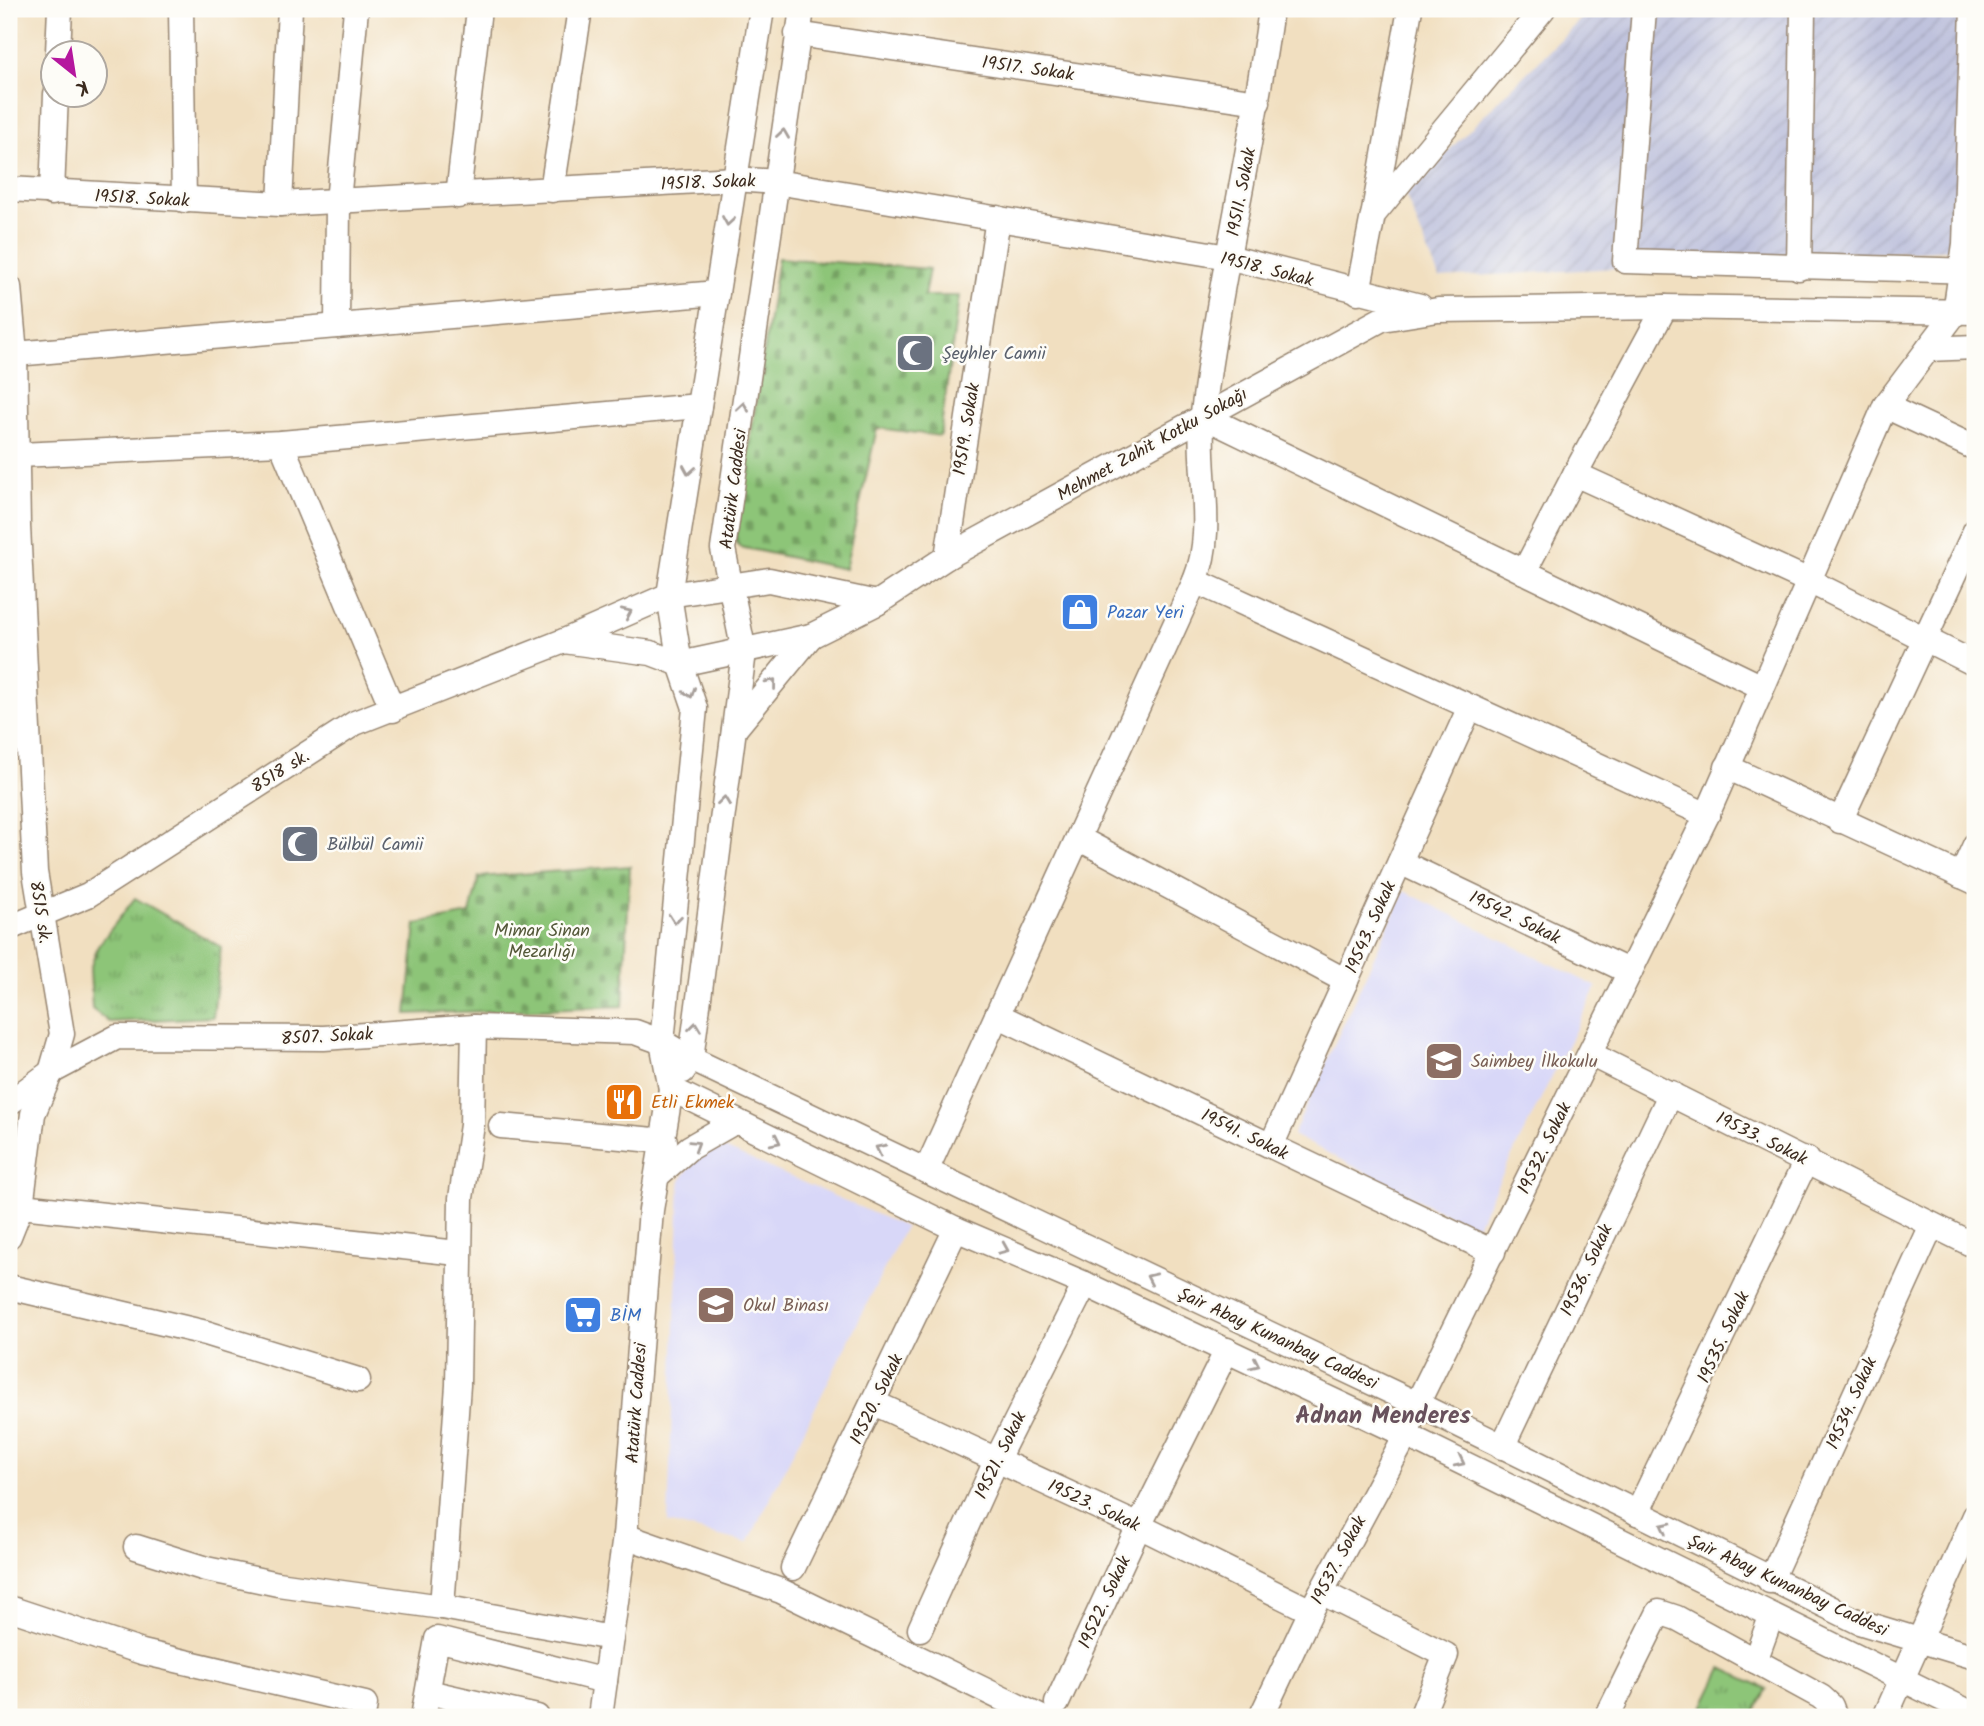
<svg xmlns="http://www.w3.org/2000/svg" width="1984" height="1726" font-family="Kalam,sans-serif">
<defs>
<pattern id="industrial-furrows" width="10" height="10" patternUnits="userSpaceOnUse" patternTransform="scale(1.75)"><rect width="10" height="10" fill="#bfc2dd"/><path d="M-1 1l2-2M0 10L10 0M9 11l2-2" fill="none" stroke="#a5a7bd"/></pattern>
<pattern id="grass-tufts" width="24" height="20" patternUnits="userSpaceOnUse" patternTransform="scale(1.75)"><rect width="24" height="20" fill="#8dc578"/><path d="M3 7l-1-3M5 7V3M7 7l1-3M15 17l-1-3M17 17v-4M19 17l1-3" fill="none" stroke="#74a062"/></pattern>
<pattern id="cemetery-stones" width="16" height="16" patternUnits="userSpaceOnUse" patternTransform="scale(1.75)"><rect width="16" height="16" fill="#8dc578"/><path d="M2 7V4a2 2 0 0 1 4 0v3zM10 15v-3a2 2 0 0 1 4 0v3z" fill="#74a062"/></pattern>
</defs>
<rect width="100%" height="100%" fill="#fdfcf7"/>
<filter id="ink" filterUnits="userSpaceOnUse"><feTurbulence type="fractalNoise" baseFrequency=".0143" numOctaves="2"/><feDisplacementMap in="SourceGraphic" scale="14" xChannelSelector="R" yChannelSelector="G"/><feConvolveMatrix kernelMatrix="1 2 1 2 8 2 1 2 1" color-interpolation-filters="sRGB"/></filter>
<filter id="wash" filterUnits="userSpaceOnUse"><feTurbulence type="fractalNoise" baseFrequency=".00686" numOctaves="4" result="noise"/><feDisplacementMap in="SourceGraphic" scale="28" xChannelSelector="R" yChannelSelector="G"/><feGaussianBlur stdDeviation="1.57" result="paint"/><feColorMatrix in="noise" values="0 0 0 0 0 0 0 0 0 0 0 0 0 0 0 0 0 1.4 0 .05"/><feComposite in="paint" operator="in"/></filter>
<g filter="url(#wash)">
<rect width="100%" height="100%" fill="#f1dfc0"/>
<!-- built -->
<g fill="#d8d7f8">
<polygon points="1404,891 1597,987 1475,1229 1293,1135"/>
<polygon points="722,1147 905,1227 748,1543 668,1523 680,1181 695,1159"/>
</g>
<!-- industrial -->
<polygon fill="url(#industrial-furrows)" points="1591,9 1975,9 1975,248 1439,278 1405,194"/>
<!-- grass -->
<g fill="url(#grass-tufts)" stroke="#64784b" stroke-width="2">
<polygon points="135,898 221,947 213,1017 109,1022 92,1009 90,969 98,946"/>
<polygon points="1722,1668 1767,1689 1753,1717 1698,1717"/>
</g>
<!-- cemetery -->
<g fill="url(#cemetery-stones)" stroke="#64784b" stroke-width="2">
<polygon points="778,258 929,269 924,296 959,296 940,436 877,428 845,569 740,547 735,541"/>
<polygon points="630,866 623,1006 407,1014 416,924 470,914 479,877"/>
</g>
</g>
<g filter="url(#ink)">
<g fill="none" stroke-linecap="round" stroke-linejoin="round">
<!-- minor casing -->
<g stroke="#96846f" stroke-width="27">
<g id="minor">
<polyline points="181,9 184,200"/>
<path d="M 1271,9 C 1253,144 1220,277 1203,413 C 1196,468 1217,528 1195,581 L 1707,815"/>
<polyline points="1644,9 1625,261 1975,271"/>
<polyline points="797,34 1258,102"/>
<polyline points="58,52 60,9"/>
<polyline points="9,189 280,204 735,179 776,182 1228,257 1420,306"/>
<polyline points="552,190 580,9"/>
<polyline points="52,193 56,94"/>
<polyline points="458,196 479,9"/>
<polyline points="280,204 290,9"/>
<polyline points="1374,211 1410,9"/>
<polyline points="1799,268 1803,9"/>
<polyline points="9,287 15,354 18,526 35,872 62,1034 51,1072 33,1114 21,1206 9,1236"/>
<polyline points="1358,292 1373,215 1543,9"/>
<polyline points="337,326 338,202 356,9"/>
<polyline points="1928,349 1975,347"/>
<polyline points="15,354 717,293"/>
<polyline points="1885,406 1975,448"/>
<polyline points="1203,416 1762,687"/>
<polyline points="281,443 393,710"/>
<polyline points="19,455 281,443 699,406"/>
<polyline points="1575,474 1665,307"/>
<polyline points="947,557 998,218"/>
<polyline points="1524,572 1575,474 1809,581 1975,664"/>
<polyline points="564,641 651,653 680,664 811,636 877,603 947,557 1382,319 1438,310 1665,307 1975,312"/>
<polyline points="734,730 811,636"/>
<polyline points="1727,767 1975,882"/>
<polyline points="1840,821 1975,531"/>
<polyline points="1078,838 1346,981"/>
<polyline points="1400,862 1630,972"/>
<polyline points="1961,876 1975,845"/>
<polyline points="9,928 88,895 355,723 564,641 669,595 769,580 877,603"/>
<polyline points="997,1015 1493,1252"/>
<polyline points="1590,1054 1975,1246"/>
<polyline points="683,1071 691,1059 744,652 723,549 802,9"/>
<polyline points="671,1089 956,1229 1085,1284 1406,1435 1975,1715"/>
<polyline points="9,1103 51,1072 117,1037 324,1038 474,1027 635,1032 662,1042 691,1059 1417,1404 1859,1622 1975,1657"/>
<polyline points="501,1126 665,1141"/>
<polyline points="1271,1146 1470,707"/>
<polyline points="926,1171 1195,581"/>
<polyline points="658,1175 689,1148 736,1121"/>
<polyline points="21,1206 458,1253"/>
<polyline points="9,1287 206,1333 358,1380"/>
<polyline points="874,1403 1139,1526 1311,1611"/>
<polyline points="1502,1447 1671,1093"/>
<polyline points="1637,1513 1807,1159"/>
<polyline points="625,1536 781,1591 1040,1717"/>
<polyline points="136,1547 206,1569 278,1584 442,1607 611,1638"/>
<polyline points="793,1568 956,1229"/>
<polyline points="1770,1581 1932,1225"/>
<polyline points="1321,1592 1446,1655 1421,1717"/>
<polyline points="442,1607 458,1385 461,1198 472,1125 474,1027"/>
<polyline points="9,1608 142,1652 365,1704 363,1717"/>
<polyline points="920,1629 996,1461 1085,1284"/>
<polyline points="1755,1661 1771,1617"/>
<polyline points="428,1692 537,1717"/>
<polyline points="1057,1703 1139,1526 1227,1350"/>
<polyline points="423,1717 437,1639 605,1681"/>
<polyline points="600,1717 625,1536 651,1210 671,1089 662,1042 695,708 680,664 669,595 762,9"/>
<polyline points="1261,1717 1311,1611 1406,1435 1417,1404 1707,815 1885,406 1955,313 1965,244 1973,9"/>
<polyline points="1607,1717 1659,1612 1677,1618 1821,1697 1831,1706 1835,1717"/>
<polyline points="1885,1717 1975,1516"/>
</g>
</g>
<!-- minor -->
<use href="#minor" stroke="#fff" stroke-width="24"/>
</g>
<!-- one-way arrows -->
<defs><path id="oneway-chevron" d="M-2-3.5L2.5 0L-2 3.5" fill="none" stroke-width="1.6" stroke-linecap="round" stroke-linejoin="round" transform="scale(1.75)"/></defs>
<g stroke="#a79f9a">
<use href="#oneway-chevron" transform="translate(783 134) rotate(-82)"/>
<use href="#oneway-chevron" transform="translate(728 221) rotate(99)"/>
<use href="#oneway-chevron" transform="translate(743 407) rotate(-82)"/>
<use href="#oneway-chevron" transform="translate(689 470) rotate(99)"/>
<use href="#oneway-chevron" transform="translate(627 613) rotate(-24)"/>
<use href="#oneway-chevron" transform="translate(772 683) rotate(-51)"/>
<use href="#oneway-chevron" transform="translate(690 693) rotate(71)"/>
<use href="#oneway-chevron" transform="translate(724 801) rotate(-83)"/>
<use href="#oneway-chevron" transform="translate(675 919) rotate(96)"/>
<use href="#oneway-chevron" transform="translate(695 1027) rotate(-83)"/>
<use href="#oneway-chevron" transform="translate(776 1141) rotate(26)"/>
<use href="#oneway-chevron" transform="translate(695 1145) rotate(-32)"/>
<use href="#oneway-chevron" transform="translate(880 1149) rotate(-154)"/>
<use href="#oneway-chevron" transform="translate(1004 1249) rotate(23)"/>
<use href="#oneway-chevron" transform="translate(1151 1278) rotate(-155)"/>
<use href="#oneway-chevron" transform="translate(1255 1364) rotate(25)"/>
<use href="#oneway-chevron" transform="translate(1460 1462) rotate(26)"/>
<use href="#oneway-chevron" transform="translate(1665 1527) rotate(-153)"/>
</g>
</g>
<!-- icons -->
<defs>
<g id="mosque-square" transform="scale(2.0125)"><rect x="-9" y="-9" width="18" height="18" rx="4" fill="#6b7280" stroke="#fdfcf7"/><path d="M3.5-4.9A6 6 0 1 0 3.5 4.9A5 5 0 1 1 3.5-4.9Z" fill="#fff"/></g>
<g id="shop-square" transform="scale(2.0125)"><rect x="-9" y="-9" width="18" height="18" rx="4" fill="#3f7fe0" stroke="#fdfcf7"/><path d="M-5-2.5h2.3a2.7 3.5 0 0 1 5.4 0H5L5.5 6h-11ZM-1.5-2.5h3a1.5 2.3 0 0 0-3 0Z" fill="#fff"/></g>
<g id="school-square" transform="scale(2.0125)"><rect x="-9" y="-9" width="18" height="18" rx="4" fill="#8d6e63" stroke="#fdfcf7"/><path d="M0-5L7-2L0 1L-7-2ZM-4 1L0 2.5L4 1V4Q0 6-4 4Z" fill="#fff"/></g>
<g id="restaurant-square" transform="scale(2.0125)"><rect x="-9" y="-9" width="18" height="18" rx="4" fill="#e8710a" stroke="#fdfcf7"/><path d="M-5-6h1v4h1v-4h1v4h1v-4h1v5L-1.5 .5V6h-2V.5L-5-1ZM5-6V6H3V1.5H1.5Q1.5-4 5-6Z" fill="#fff"/></g>
<g id="supermarket-square" transform="scale(2.0125)"><rect x="-9" y="-9" width="18" height="18" rx="4" fill="#3f7fe0" stroke="#fdfcf7"/><path d="M-6-5.5h2.5l.6 2H6L4.5 2H-2.5L-4.4-4H-6ZM-1.5 3.2a1.3 1.3 0 1 0 .1 0ZM3 3.2a1.3 1.3 0 1 0 .1 0Z" fill="#fff"/></g>
</defs>
<g fill-rule="evenodd">
<use href="#mosque-square" x="915" y="353"/>
<use href="#shop-square" x="1080" y="612"/>
<use href="#mosque-square" x="300" y="844"/>
<use href="#school-square" x="1444" y="1061"/>
<use href="#restaurant-square" x="624" y="1102"/>
<use href="#school-square" x="716" y="1305"/>
<use href="#supermarket-square" x="583" y="1315"/>
</g>
<g text-anchor="middle" stroke-width="5" stroke-linejoin="round" paint-order="stroke">
<!-- street labels -->
<g font-size="18" fill="#3b2a1e" stroke="#fdfcf7">
<text transform="translate(1028 68) rotate(8)" y="6">19517. Sokak</text>
<text transform="translate(708 182) rotate(-2)" y="6">19518. Sokak</text>
<text transform="translate(1241 192) rotate(-79)" y="6">19511. Sokak</text>
<text transform="translate(142 198) rotate(3)" y="6">19518. Sokak</text>
<text transform="translate(1267 269) rotate(14)" y="6">19518. Sokak</text>
<text transform="translate(966 429) rotate(-81)" y="6">19519. Sokak</text>
<text transform="translate(1152 444) rotate(-29)" y="6">Mehmet Zahit Kotku Sokağı</text>
<text transform="translate(733 489) rotate(-83)" y="6">Atatürk Caddesi</text>
<text transform="translate(280 771) rotate(-32)" y="6">8518 sk.</text>
<text transform="translate(41 912) rotate(81)" y="6">8515 sk.</text>
<text transform="translate(1515 917) rotate(26)" y="6">19542. Sokak</text>
<text transform="translate(1370 927) rotate(-66)" y="6">19543. Sokak</text>
<text transform="translate(327 1036) rotate(-3)" y="6">8507. Sokak</text>
<text transform="translate(1245 1134) rotate(26)" y="6">19541. Sokak</text>
<text transform="translate(1762 1138) rotate(26)" y="6">19533. Sokak</text>
<text transform="translate(1544 1148) rotate(-64)" y="6">19532. Sokak</text>
<text transform="translate(1586 1270) rotate(-65)" y="6">19536. Sokak</text>
<text transform="translate(1723 1337) rotate(-65)" y="6">19535. Sokak</text>
<text transform="translate(1278 1338) rotate(25)" y="6">Şair Abay Kunanbay Caddesi</text>
<text transform="translate(876 1399) rotate(-64)" y="6">19520. Sokak</text>
<text transform="translate(636 1403) rotate(-86)" y="6">Atatürk Caddesi</text>
<text transform="translate(1851 1403) rotate(-66)" y="6">19534. Sokak</text>
<text transform="translate(1000 1455) rotate(-64)" y="6">19521. Sokak</text>
<text transform="translate(1094 1505) rotate(25)" y="6">19523. Sokak</text>
<text transform="translate(1338 1560) rotate(-62)" y="6">19537. Sokak</text>
<text transform="translate(1788 1585) rotate(25)" y="6">Şair Abay Kunanbay Caddesi</text>
<text transform="translate(1104 1602) rotate(-65)" y="6">19522. Sokak</text>
</g>
<!-- worship labels -->
<g font-size="18" fill="#5b616d" stroke="#fdfcf7" text-anchor="start">
<text x="942" y="359">Şeyhler Camii</text>
<text x="327" y="850">Bülbül Camii</text>
</g>
<!-- shop labels -->
<g font-size="18" fill="#366cbe" stroke="#fdfcf7" text-anchor="start">
<text x="1107" y="618">Pazar Yeri</text>
<text x="610" y="1321">BİM</text>
</g>
<!-- park labels -->
<g font-size="18" fill="#545839" stroke="#fdfcf7">
<text x="542" y="936">Mimar Sinan<tspan x="542" dy="21">Mezarlığı</tspan></text>
</g>
<!-- education labels -->
<g font-size="18" fill="#785e54" stroke="#fdfcf7" text-anchor="start">
<text x="1471" y="1067">Saimbey İlkokulu</text>
<text x="743" y="1311">Okul Binası</text>
</g>
<!-- food labels -->
<g font-size="18" fill="#c56008" stroke="#fdfcf7" text-anchor="start">
<text x="651" y="1108">Etli Ekmek</text>
</g>
<!-- district labels -->
<g font-size="24" font-weight="bold" fill="#68515c" stroke="#fdfcf7">
<text x="1383" y="1423">Adnan Menderes</text>
</g>
</g>
<!-- margin -->
<rect width="1984" height="1726" fill="none" stroke="#fdfcf7" stroke-width="35"/>
<!-- north arrow -->
<g transform="translate(74 74) rotate(150)"><circle r="33" fill="#fdfcf7" stroke="#afa8a0" stroke-width="2"/>
<path d="M0-5L12 26L0 18L-12 26Z" fill="#b5179e"/>
<text y="-10" font-size="19" font-weight="bold" text-anchor="middle" fill="#3b2a1e">K</text>
</g>
</svg>
